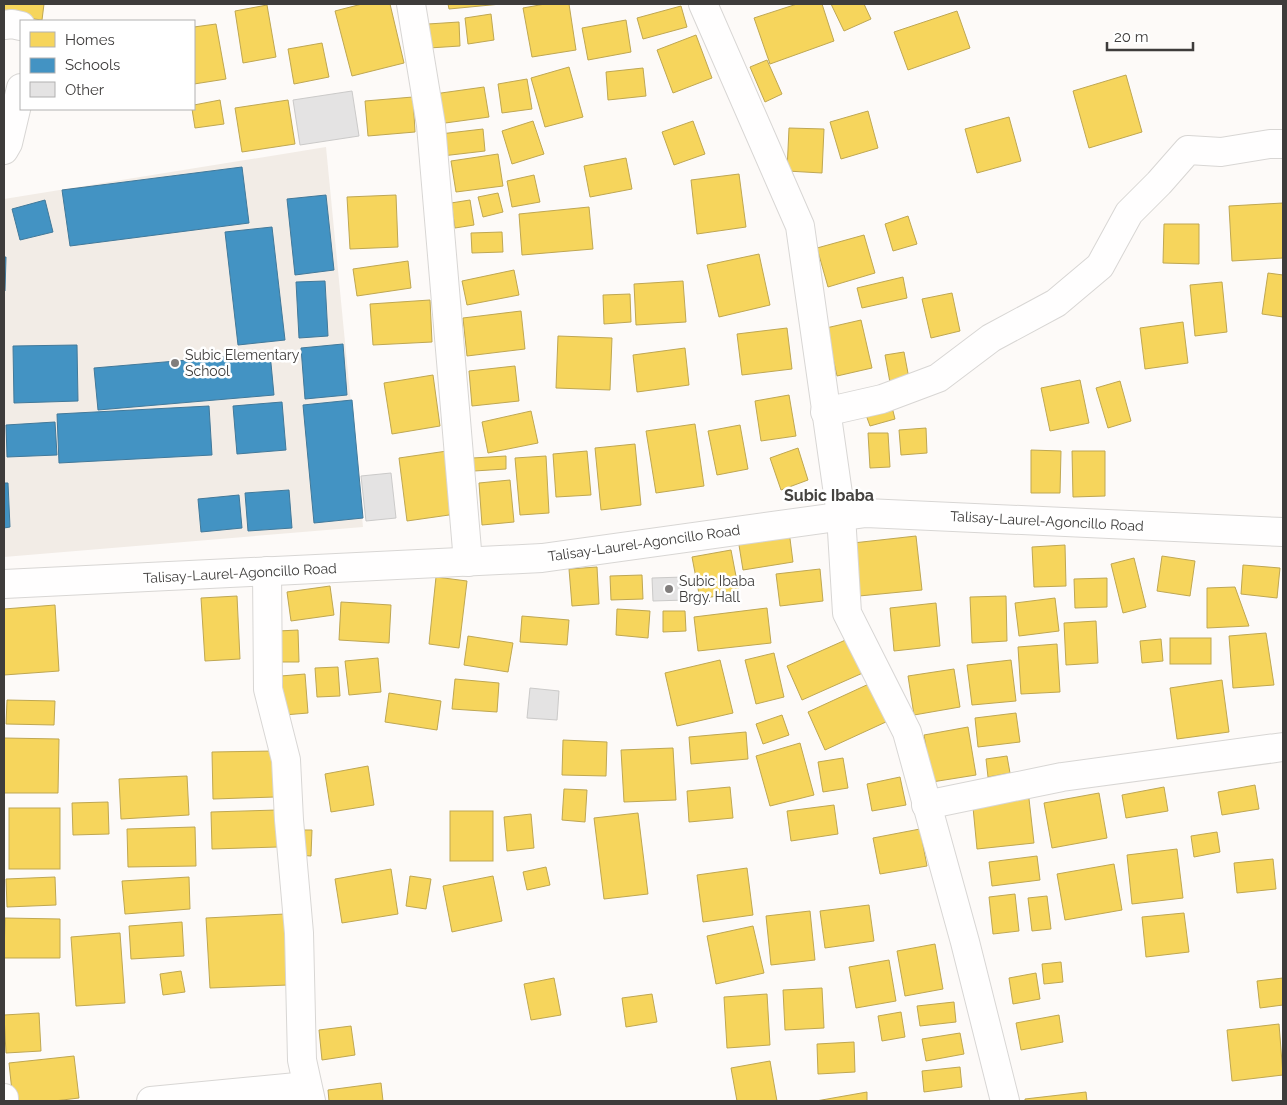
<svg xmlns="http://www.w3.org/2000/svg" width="1287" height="1105" font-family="Raleway,sans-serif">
<rect width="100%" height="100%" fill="#fdfaf8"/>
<!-- built -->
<polygon fill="#f2ece6" points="326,147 363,527 4,557 4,199"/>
<!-- homes -->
<g fill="#f6d55c" stroke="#bfa752">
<polygon points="4,4 44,4 42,20 4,15"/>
<polygon points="362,4 390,4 404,63 352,76 335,11"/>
<polygon points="448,4 501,4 449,9"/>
<polygon points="545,4 569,4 576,50 532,57 523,8"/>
<polygon points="797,4 822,4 834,41 770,64 754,18"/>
<polygon points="831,4 864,4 871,19 844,31"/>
<polygon points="267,5 276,57 243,63 235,11"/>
<polygon points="681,6 687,27 643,39 637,18"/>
<polygon points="957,11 970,48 908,70 894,32"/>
<polygon points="491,14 494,40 468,44 465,18"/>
<polygon points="626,20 631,52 588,60 582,28"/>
<polygon points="459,22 460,46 429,48 428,24"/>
<polygon points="216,24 226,79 194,84 194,27"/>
<polygon points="696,35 712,78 673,93 657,50"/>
<polygon points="322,43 329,77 294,84 288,49"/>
<polygon points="767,60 782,94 765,102 750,67"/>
<polygon points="569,67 583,117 545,127 531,78"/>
<polygon points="643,68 646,96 608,100 606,72"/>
<polygon points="1126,75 1142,132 1089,148 1073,91"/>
<polygon points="527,79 532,109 502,113 498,84"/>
<polygon points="484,87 489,117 438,124 434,94"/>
<polygon points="413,97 415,132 368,136 365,101"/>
<polygon points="220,100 224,124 195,128 192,109 194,109 194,105"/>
<polygon points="288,100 295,144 242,152 235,108"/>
<polygon points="868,111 878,148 841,159 830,122"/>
<polygon points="1009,117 1021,161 977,173 965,129"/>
<polygon points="533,121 544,154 512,164 502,131"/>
<polygon points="693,121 705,154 674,165 662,132"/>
<polygon points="789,128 824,129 822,173 787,171"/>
<polygon points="483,129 485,151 442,156 440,134"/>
<polygon points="498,154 503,186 456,192 451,161"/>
<polygon points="626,158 632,189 590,197 584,166"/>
<polygon points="739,174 746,227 697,234 691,180"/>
<polygon points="534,175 540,202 512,207 507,181"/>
<polygon points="498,193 503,212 483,217 478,197"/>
<polygon points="396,195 398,247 350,249 347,197"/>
<polygon points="470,200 474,225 455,228 451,203"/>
<polygon points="1283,203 1283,258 1232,261 1229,206"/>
<polygon points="589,207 593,249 522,255 519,214"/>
<polygon points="908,216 917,244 893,251 885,224"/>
<polygon points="1164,224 1199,224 1199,264 1163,263"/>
<polygon points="502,232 503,252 472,253 471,233"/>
<polygon points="864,235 875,273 828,287 817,248"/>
<polygon points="759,254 770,305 719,317 707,265"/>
<polygon points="408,261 411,288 357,296 353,269"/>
<polygon points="514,270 519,295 467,305 462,281"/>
<polygon points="1268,273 1283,275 1283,317 1262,314"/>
<polygon points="903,277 907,298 862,308 857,288"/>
<polygon points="683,281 686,322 636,325 634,284"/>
<polygon points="1222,282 1227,332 1195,336 1190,285"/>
<polygon points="952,293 960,331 931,338 922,299"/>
<polygon points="630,294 631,322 604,324 603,295"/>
<polygon points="430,300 432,342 373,345 370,304"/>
<polygon points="521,311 525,349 467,356 463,318"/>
<polygon points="861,320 872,368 837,376 826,328"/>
<polygon points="1183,322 1188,363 1145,369 1140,328"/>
<polygon points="787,328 792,369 742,375 737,334"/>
<polygon points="558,336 612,338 610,390 556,388"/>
<polygon points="685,348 689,385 637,392 633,355"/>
<polygon points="904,352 910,384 891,388 885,355"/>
<polygon points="515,366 519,401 472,406 469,371"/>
<polygon points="433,375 440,426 392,434 384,383"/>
<polygon points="1080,380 1089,423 1050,431 1041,388"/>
<polygon points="1120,381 1131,421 1108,428 1096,388"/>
<polygon points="789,395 796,436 761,441 755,401"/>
<polygon points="892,407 895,419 870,426 866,415"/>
<polygon points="531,411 538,443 488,453 482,422"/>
<polygon points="695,424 704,486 656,493 646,431"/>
<polygon points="740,425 748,469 717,475 708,431"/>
<polygon points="926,428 927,453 901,455 899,430"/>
<polygon points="868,433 888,433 890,467 870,468"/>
<polygon points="635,444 641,505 601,510 595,448"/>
<polygon points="798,448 808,480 781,490 770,458"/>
<polygon points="1031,450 1061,451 1060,493 1031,493"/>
<polygon points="447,451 456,514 407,521 399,458"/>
<polygon points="587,451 591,495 556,497 553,454"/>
<polygon points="1072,451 1105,451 1105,496 1073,497"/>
<polygon points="506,456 506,469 474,471 473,458"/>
<polygon points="546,456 549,513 520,515 515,458"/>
<polygon points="510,480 514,522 482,525 479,483"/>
<polygon points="789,531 793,562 743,570 738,539"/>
<polygon points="916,536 922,590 859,596 853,543"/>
<polygon points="1065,545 1066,586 1034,587 1032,547"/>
<polygon points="731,550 739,592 700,599 692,557"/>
<polygon points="1162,556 1195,561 1190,596 1157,591"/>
<polygon points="1134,558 1146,607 1123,613 1111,564"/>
<polygon points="1243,565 1280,568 1277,598 1241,594"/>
<polygon points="597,567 599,604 572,606 569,569"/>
<polygon points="820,569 823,601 780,606 776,574"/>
<polygon points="642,575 643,599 611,600 610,576"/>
<polygon points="436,577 467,581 459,648 429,644"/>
<polygon points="1107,578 1107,607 1075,608 1074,579"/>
<polygon points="330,586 334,615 291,621 287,592"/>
<polygon points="1235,587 1249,626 1207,628 1207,588"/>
<polygon points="237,596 240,659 205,661 201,598"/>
<polygon points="1006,596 1007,641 972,643 970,597"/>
<polygon points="1055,598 1059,631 1019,636 1015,603"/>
<polygon points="341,602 391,605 389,643 339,640"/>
<polygon points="936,603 940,646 894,651 890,608"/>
<polygon points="55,605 59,671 4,675 4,609"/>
<polygon points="767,608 771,643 698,651 694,617"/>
<polygon points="617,609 650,611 648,638 616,635"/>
<polygon points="663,611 685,611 686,631 663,632"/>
<polygon points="522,616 569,620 567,645 520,642"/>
<polygon points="1096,621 1098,663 1066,665 1064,623"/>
<polygon points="298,630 299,662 278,662 278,631"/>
<polygon points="1266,633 1274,685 1233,688 1229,636"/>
<polygon points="468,636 513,643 508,672 464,665"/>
<polygon points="850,638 865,672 802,700 787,666"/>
<rect x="1170" y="638" width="41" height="26"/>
<polygon points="1161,639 1163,661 1142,663 1140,641"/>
<polygon points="1057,644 1060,692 1021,694 1018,647"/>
<polygon points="774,653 784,697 756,704 745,660"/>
<polygon points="378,658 381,692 349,695 345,661"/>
<polygon points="720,660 733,713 677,726 665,673"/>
<polygon points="1011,660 1016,701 972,705 967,665"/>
<polygon points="338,667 340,696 317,697 315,668"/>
<polygon points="954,669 960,707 914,715 908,676"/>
<polygon points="305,674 308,713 284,715 281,676"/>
<polygon points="455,679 499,683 497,712 452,709"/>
<polygon points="1222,680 1229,732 1177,739 1170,688"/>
<polygon points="871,683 888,721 825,750 808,712"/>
<polygon points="389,693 441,701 437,730 385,722"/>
<polygon points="7,700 55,701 54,725 6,724"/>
<polygon points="1016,713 1020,742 978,747 975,718"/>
<polygon points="782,715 789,735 763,744 756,724"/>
<polygon points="968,727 976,775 932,782 924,735"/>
<polygon points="746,732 748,759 691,764 689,737"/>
<polygon points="4,738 59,739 58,793 4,793"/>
<polygon points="563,740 607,742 606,776 562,775"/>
<polygon points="800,743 814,795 770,806 756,756"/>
<polygon points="673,748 676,800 624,802 621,750"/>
<polygon points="274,751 275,797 213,799 212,752"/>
<polygon points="1007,756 1010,773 988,777 986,759"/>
<polygon points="843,758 848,788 823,792 818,762"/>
<polygon points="368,766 374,805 331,812 325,774"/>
<polygon points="187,776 189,815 121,819 119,779"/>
<polygon points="900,777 906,805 872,811 867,784"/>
<polygon points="1255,785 1259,809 1222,815 1218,792"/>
<polygon points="730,787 733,818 689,822 687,791"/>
<polygon points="1164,787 1168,811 1126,818 1122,795"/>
<polygon points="564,789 587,790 585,822 562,820"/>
<polygon points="1028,790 1034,843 977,849 972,797"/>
<polygon points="1099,793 1107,838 1052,848 1044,803"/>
<polygon points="108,802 109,834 73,835 72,803"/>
<polygon points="834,805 838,834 791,841 787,811"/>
<rect x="9" y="808" width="51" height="61"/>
<polygon points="277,810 278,847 212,849 211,812"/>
<rect x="450" y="811" width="43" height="50"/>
<polygon points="638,813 648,894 604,899 594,818"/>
<polygon points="531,814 534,848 507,851 504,817"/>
<polygon points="195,827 196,866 128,867 127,829"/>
<polygon points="920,829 927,866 880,874 873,838"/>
<polygon points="298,830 312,830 311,856 297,855"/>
<polygon points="1217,832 1220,852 1194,857 1191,836"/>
<polygon points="1177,849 1183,898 1132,904 1127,855"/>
<polygon points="1037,856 1040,880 992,886 989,862"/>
<polygon points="1273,859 1276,889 1237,893 1234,863"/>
<polygon points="1114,864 1122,910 1065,920 1057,874"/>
<polygon points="546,867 550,885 527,890 523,872"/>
<polygon points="747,868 753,915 703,922 697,875"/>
<polygon points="391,869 398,914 342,923 335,879"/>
<polygon points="410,876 431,879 426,909 406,906"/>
<polygon points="493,876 502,921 452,932 443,886"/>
<polygon points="55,877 56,905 7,907 6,879"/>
<polygon points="189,877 190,909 125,914 122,881"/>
<polygon points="1015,894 1019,931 993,934 989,897"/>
<polygon points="1047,896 1051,929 1032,931 1028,898"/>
<polygon points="869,905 874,941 825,948 820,911"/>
<polygon points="810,911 815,960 771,965 766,916"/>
<polygon points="1184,913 1189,952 1146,957 1142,917"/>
<polygon points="285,914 288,985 210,988 206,918"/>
<polygon points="5,918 60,919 60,958 4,958"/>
<polygon points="182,922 184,956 131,959 129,926"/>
<polygon points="753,926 764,973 716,984 707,936"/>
<polygon points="120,933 125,1003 76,1006 71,937"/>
<polygon points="935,944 943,989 905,996 897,951"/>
<polygon points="889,960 896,1001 856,1008 849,967"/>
<polygon points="1061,962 1063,982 1044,984 1042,964"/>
<polygon points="181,971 185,992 163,995 160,974"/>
<polygon points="1036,973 1040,999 1013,1004 1009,978"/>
<polygon points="554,978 561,1015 531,1020 524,984"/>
<polygon points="1283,978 1283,1005 1260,1008 1257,981"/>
<polygon points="822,988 824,1028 785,1030 783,990"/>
<polygon points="652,994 657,1022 626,1027 622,998"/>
<polygon points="767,994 770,1045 727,1048 724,997"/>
<polygon points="954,1002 956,1022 920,1026 917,1006"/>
<polygon points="901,1012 905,1037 882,1041 878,1016"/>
<polygon points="39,1013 41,1051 6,1053 4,1015"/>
<polygon points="1059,1015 1063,1042 1021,1050 1016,1023"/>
<polygon points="1279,1024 1283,1075 1232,1081 1227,1030"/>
<polygon points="351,1026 355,1055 322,1060 319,1030"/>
<polygon points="960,1033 964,1054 926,1061 922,1039"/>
<polygon points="854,1042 855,1072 818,1074 817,1044"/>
<polygon points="74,1056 79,1098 54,1101 13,1101 9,1063"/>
<polygon points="770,1061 777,1101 737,1101 731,1068"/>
<polygon points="960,1067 962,1087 924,1092 922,1071"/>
<polygon points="381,1083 383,1101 329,1101 328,1090"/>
<polygon points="867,1092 867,1101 816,1101"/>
<polygon points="1086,1092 1087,1101 1025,1101 1025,1099"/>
</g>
<!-- schools -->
<g fill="#4393c3" stroke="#42799a">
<polygon points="242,167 249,223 70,246 62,190"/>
<polygon points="326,195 334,270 295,275 287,199"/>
<polygon points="45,200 53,232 20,240 12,209"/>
<polygon points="272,227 285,340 238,345 225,232"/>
<polygon points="4,257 6,257 5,291 4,291"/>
<polygon points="325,281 328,336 299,338 296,282"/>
<polygon points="343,344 347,395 305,399 301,348"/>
<polygon points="77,345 78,401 14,403 13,346"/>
<polygon points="270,353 274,395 98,410 94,368"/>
<polygon points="352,400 363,518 314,523 303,405"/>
<polygon points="282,402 286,450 237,454 233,406"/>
<polygon points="209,406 212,455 59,463 57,414"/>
<polygon points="55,422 57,455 7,457 6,425"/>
<polygon points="4,483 8,483 10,527 4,528"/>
<polygon points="289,490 292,528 248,531 245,493"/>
<polygon points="239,495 242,528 201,532 198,499"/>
</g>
<!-- building -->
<g fill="#e4e3e3" stroke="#cbcac9">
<polygon points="352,91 359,136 300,145 293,100"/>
<polygon points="391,473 396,518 366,521 361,476"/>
<polygon points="684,577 685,600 653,601 652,578"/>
<polygon points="530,688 559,691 557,720 527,718"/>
</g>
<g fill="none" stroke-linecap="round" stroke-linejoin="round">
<!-- minor casing -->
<g stroke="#d8d6d4" stroke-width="30">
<g id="minor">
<polyline points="411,4 431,125 468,562"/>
<polyline points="703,4 800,226 841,515 847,613 907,732 965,942 1005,1101"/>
<polyline points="4,25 12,24 21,26"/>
<polyline points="4,150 8,143 21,88"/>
<polyline points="825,412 882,399 938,378 991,338 1056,303 1100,266 1129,213 1159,183 1188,150 1221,152 1270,144 1283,144"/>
<polyline points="267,571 268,689 286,760 289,820 299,933 302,1060 311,1101"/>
<polyline points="926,805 1062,777 1283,747"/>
<polyline points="4,1098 4,1101"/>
<polyline points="151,1101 307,1086"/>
</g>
</g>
<!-- secondary casing -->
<g stroke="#d8d6d4" stroke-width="30">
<polyline id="secondary" points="4,584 542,558 866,513 1283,532"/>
</g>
<!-- minor -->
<use href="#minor" stroke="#fffefe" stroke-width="28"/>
<!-- secondary -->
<use href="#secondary" stroke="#fffefe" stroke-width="28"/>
</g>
<!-- markers -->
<g fill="#817e7d" stroke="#fff" stroke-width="2">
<circle cx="175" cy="363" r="5"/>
<circle cx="669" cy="589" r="5"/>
</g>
<g text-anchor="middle" stroke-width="5" stroke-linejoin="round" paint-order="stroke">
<!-- poi labels -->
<g font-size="14" fill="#3e3c3b" stroke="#fff" text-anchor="start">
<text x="185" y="360">Subic Elementary<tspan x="185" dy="16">School</tspan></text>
<text x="679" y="586">Subic Ibaba<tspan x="679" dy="16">Brgy. Hall</tspan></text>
</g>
<!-- street labels -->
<g font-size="14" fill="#3e3c3b" stroke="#fff">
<text transform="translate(1047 521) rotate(3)" y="5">Talisay-Laurel-Agoncillo Road</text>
<text transform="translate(644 543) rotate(-8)" y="5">Talisay-Laurel-Agoncillo Road</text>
<text transform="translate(240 573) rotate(-3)" y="5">Talisay-Laurel-Agoncillo Road</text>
</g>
<!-- quarter labels -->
<g font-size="16" font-weight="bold" fill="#454340" stroke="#fff">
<text x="829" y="501">Subic Ibaba</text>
</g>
</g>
<!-- border -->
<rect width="1287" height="1105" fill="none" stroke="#3e3c3b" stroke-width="10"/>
<!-- legend -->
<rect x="20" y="20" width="175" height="90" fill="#ffffff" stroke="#b2b1b1"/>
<rect x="30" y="32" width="25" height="15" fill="#f6d55c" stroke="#b2b1b1"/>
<text x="65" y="45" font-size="15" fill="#3e3c3b">Homes</text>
<rect x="30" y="58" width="25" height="15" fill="#4393c3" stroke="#b2b1b1"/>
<text x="65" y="70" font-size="15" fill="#3e3c3b">Schools</text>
<rect x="30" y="82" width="25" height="15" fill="#e4e3e3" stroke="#b2b1b1"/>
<text x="65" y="95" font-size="15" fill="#3e3c3b">Other</text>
<!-- scale -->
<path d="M1107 42v8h86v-8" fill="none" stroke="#3e3c3b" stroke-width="2.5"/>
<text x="1114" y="42" font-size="15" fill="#3e3c3b" stroke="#ffffff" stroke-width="4" paint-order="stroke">20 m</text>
</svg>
